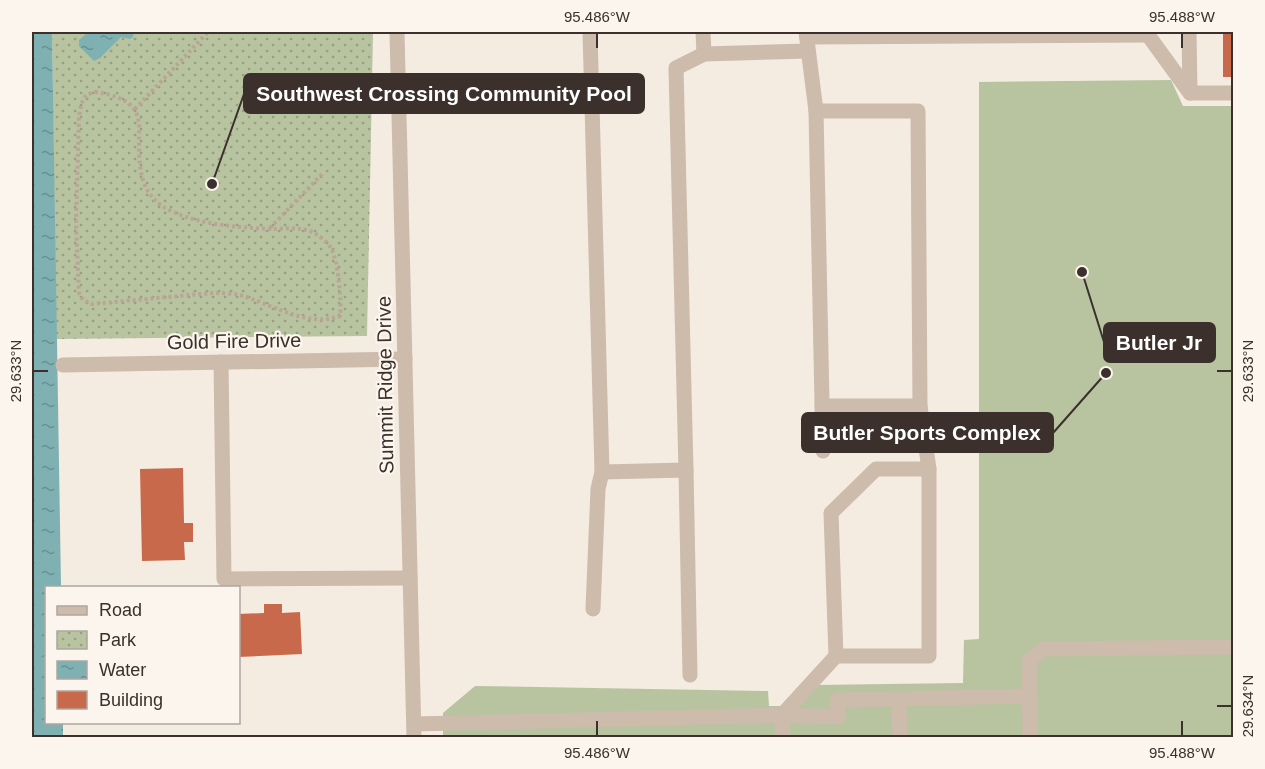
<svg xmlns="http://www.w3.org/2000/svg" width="1265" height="769" font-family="Arial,sans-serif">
<defs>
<pattern id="park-dots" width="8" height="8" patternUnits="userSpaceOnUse" patternTransform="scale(1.5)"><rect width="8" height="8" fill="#b8c4a0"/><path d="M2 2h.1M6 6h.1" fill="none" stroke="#97a083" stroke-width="1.8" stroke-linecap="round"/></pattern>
<pattern id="water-ripples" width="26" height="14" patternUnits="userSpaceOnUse" patternTransform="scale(1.5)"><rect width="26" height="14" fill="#7fb0b2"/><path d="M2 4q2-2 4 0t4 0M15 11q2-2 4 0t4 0" fill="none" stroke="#699091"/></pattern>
</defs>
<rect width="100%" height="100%" fill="#f4ebe1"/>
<!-- park -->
<polygon fill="url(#park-dots)" points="52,32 373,32 367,336 56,339"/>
<!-- garden -->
<polygon fill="#b8c4a0" points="1171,80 1183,106 1233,106 1233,737 443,738 443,713 475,686 768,691 769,706 799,706 815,685 963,683 964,640 979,639 979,82"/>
<!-- water -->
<g fill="url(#water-ripples)">
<polygon points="32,32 52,32 61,587 46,588 46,722 63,723 63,738 32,737"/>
<polygon points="88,32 134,32 133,37 130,39 121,37 100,58 94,61 79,46 79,40"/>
</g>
<!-- building -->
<g fill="#c8694b">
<rect x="1223" y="32" width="11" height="45"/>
<polygon points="183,468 184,523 193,523 193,542 184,542 185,560 142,561 140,469"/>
<polygon points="264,604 282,604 282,613 300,612 302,654 238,657 238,614 264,613"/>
</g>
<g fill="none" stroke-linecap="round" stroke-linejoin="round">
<!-- path -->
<g stroke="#b9a596" stroke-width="4" stroke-dasharray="3 3" stroke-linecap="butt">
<path d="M 95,92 C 109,94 128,98 135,111 C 140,119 139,128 139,138 C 139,168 139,196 171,211 C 202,225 236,227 269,229 C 284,229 301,226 314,233 C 320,236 328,243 331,248 C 338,260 342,302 340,316 C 307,328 272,304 240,295 C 231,293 221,293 212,293 L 92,304 L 83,300 L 79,293 L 76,223 L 79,117 L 81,104 L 86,95 Z"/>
<polyline points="135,109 208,32"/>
<polyline points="270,228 323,173"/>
</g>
<!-- minor -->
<g stroke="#cdbbac" stroke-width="15">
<polyline points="397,32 414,738"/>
<polyline points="590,32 602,472 686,470 676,68 704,54"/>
<polyline points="703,32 704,54 808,51"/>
<polyline points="806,32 816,111 823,451"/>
<polyline points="1148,32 1148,35 1190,93 1234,93"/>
<polyline points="1189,32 1190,93"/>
<polyline points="807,37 1148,35"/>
<polyline points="221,362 224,579 410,578"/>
<polyline points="63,365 405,359"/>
<polyline points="822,406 920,406"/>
<polyline points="686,470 690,675"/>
<polyline points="593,609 598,489 602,472"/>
<polyline points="836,656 831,513 876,469 929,469"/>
<polyline points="899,699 900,738"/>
<polyline points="414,724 782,715 838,717 837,700 1030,696"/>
<polyline points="783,738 782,715 836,656 929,656 929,469 920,406 918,111 816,111"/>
<polyline points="1030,738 1029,661 1043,649 1234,647"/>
</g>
</g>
<!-- ticks -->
<path fill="none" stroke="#3b302b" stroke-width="2" d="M 597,33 L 597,48M 1182,33 L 1182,48M 33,371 L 48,371M 1217,371 L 1232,371M 1217,706 L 1232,706M 597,721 L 597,736M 1182,721 L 1182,736"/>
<g text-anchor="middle" stroke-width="4.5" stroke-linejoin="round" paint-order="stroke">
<!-- street labels -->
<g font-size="20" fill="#3b302b" stroke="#fbf5ee">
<text transform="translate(234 341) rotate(-1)" y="7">Gold Fire Drive</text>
<text transform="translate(385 385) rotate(-91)" y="7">Summit Ridge Drive</text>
</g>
</g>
<!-- callouts -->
<path fill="none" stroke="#3b302b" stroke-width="2" d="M212 184L244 94M1082 272L1104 342M1106 373L1053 433"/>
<g fill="#3b302b" stroke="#fbf5ee" stroke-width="2">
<circle cx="212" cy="184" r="6"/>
<circle cx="1082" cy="272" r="6"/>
<circle cx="1106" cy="373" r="6"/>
</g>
<g fill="#3b302b" stroke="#3b302b" stroke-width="2">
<rect x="244" y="74" width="400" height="39" rx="6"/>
<rect x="1104" y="323" width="111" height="39" rx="6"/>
<rect x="802" y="413" width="251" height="39" rx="6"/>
</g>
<g font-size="21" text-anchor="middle" font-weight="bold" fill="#fff">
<text x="444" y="101">Southwest Crossing Community Pool</text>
<text x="1159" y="350">Butler Jr</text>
<text x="927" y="440">Butler Sports Complex</text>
</g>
<!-- border -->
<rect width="1265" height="769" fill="none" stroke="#fbf5ee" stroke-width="66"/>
<!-- legend -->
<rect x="45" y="586" width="195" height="138" fill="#fbf5ee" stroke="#aea6a0" stroke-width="1.5"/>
<rect x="57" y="606" width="30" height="9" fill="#cdbbac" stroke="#aea6a0" stroke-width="1.5"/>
<text x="99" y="616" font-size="18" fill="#3b302b">Road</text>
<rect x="57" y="631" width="30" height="18" fill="url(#park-dots)" stroke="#aea6a0" stroke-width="1.5"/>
<text x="99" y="646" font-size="18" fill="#3b302b">Park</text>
<rect x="57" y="661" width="30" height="18" fill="url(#water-ripples)" stroke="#aea6a0" stroke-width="1.5"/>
<text x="99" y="676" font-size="18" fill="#3b302b">Water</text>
<rect x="57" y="691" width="30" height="18" fill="#c8694b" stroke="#aea6a0" stroke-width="1.5"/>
<text x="99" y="706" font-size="18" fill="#3b302b">Building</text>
<rect x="33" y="33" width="1199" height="703" fill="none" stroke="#3b302b" stroke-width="2"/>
<g font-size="15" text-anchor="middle" fill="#3b302b">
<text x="597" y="22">95.486°W</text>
<text x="1182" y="22">95.488°W</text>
<text transform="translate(1248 371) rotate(-90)" y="5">29.633°N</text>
<text transform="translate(16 371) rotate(-90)" y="5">29.633°N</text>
<text transform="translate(1248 706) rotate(-90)" y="5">29.634°N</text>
<text x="597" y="758">95.486°W</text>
<text x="1182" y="758">95.488°W</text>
</g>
</svg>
